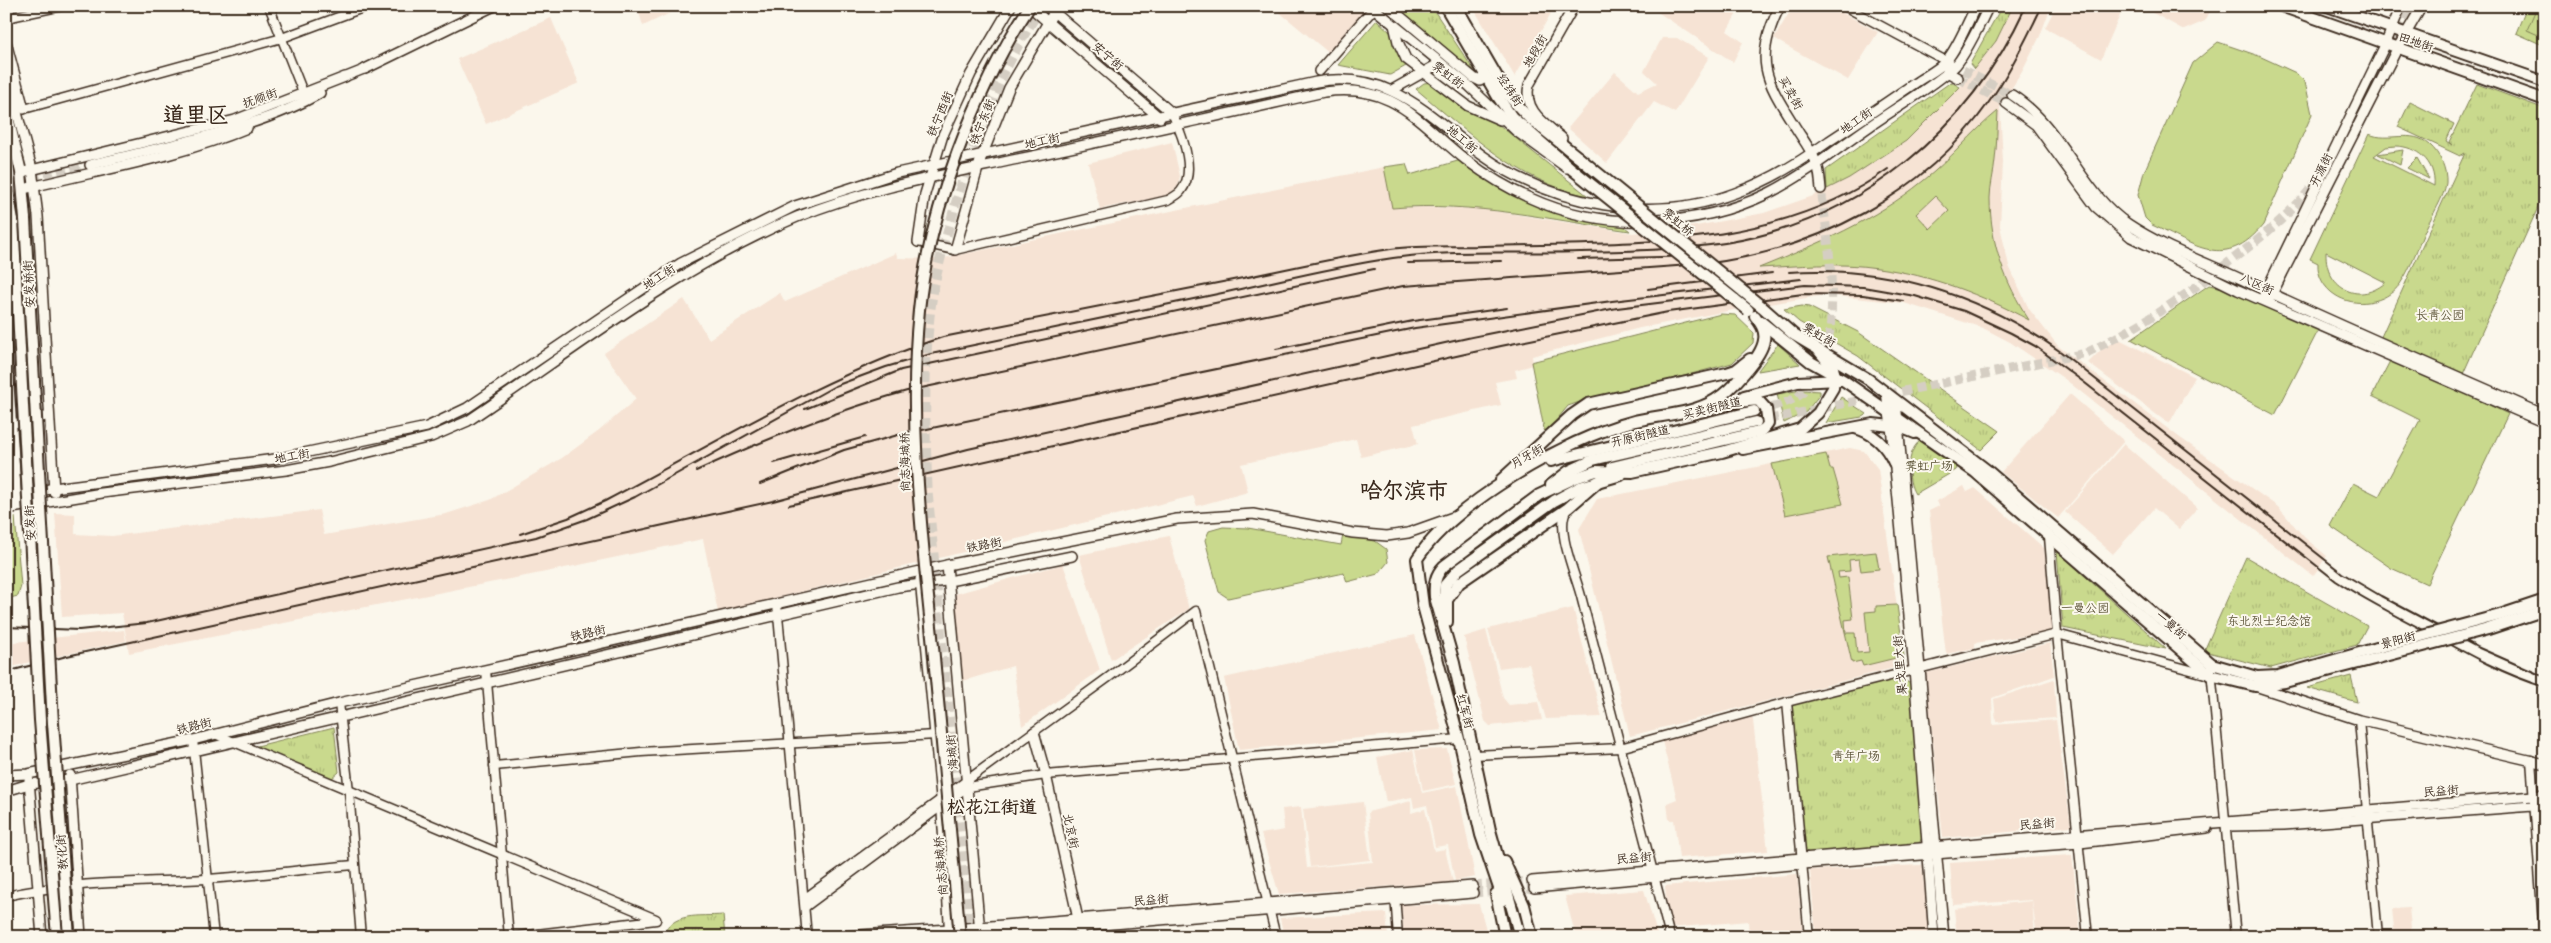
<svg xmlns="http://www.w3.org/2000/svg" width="2551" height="943" font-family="Mali,'LXGW WenKai TC',sans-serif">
<defs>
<pattern id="park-tufts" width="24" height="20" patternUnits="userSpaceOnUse" patternTransform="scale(1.25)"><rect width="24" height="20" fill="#c9d98d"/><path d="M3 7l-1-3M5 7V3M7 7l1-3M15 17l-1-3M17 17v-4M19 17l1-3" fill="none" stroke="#aeba79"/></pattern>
</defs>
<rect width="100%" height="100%" fill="#fbf7ec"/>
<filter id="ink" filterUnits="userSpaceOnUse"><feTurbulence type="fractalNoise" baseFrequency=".02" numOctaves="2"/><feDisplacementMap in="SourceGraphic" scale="10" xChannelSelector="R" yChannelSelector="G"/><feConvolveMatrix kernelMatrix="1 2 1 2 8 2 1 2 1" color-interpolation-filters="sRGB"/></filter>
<g filter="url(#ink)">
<!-- built -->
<g fill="#f6e3d4">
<polygon points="637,6 685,6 643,26"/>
<polygon points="1272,6 1358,6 1364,11 1329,53"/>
<polygon points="1472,6 1555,6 1515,77"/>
<polygon points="1659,6 1741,6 1727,31 1743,42 1733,62 1656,11"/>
<polygon points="1793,6 1830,6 1878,32 1848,80 1774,39"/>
<polygon points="2013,6 2051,6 2040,36 2022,72 2000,106 2003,162 2000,226 2009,266 2029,309 2058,346 2179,437 2278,507 2305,538 2327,556 2313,576 2066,380 2010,342 1983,328 1904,303 1825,295 1738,309 1640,328 1532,356 1533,365 1515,370 1517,378 1495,382 1501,405 1413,425 1418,444 1361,457 1356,439 1241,464 1248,492 1197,506 1193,496 718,612 703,539 541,573 129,653 122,613 62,617 55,513 75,514 75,534 112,536 319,510 324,535 446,514 490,500 562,458 599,431 636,399 604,353 684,299 709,339 780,293 785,302 896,253 898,258 939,259 1384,167 1393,208 1423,207 1482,209 1633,233 1696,226 1764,213 1813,196 1849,178 1906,141 1960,87 1996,41"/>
<polygon points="2056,6 2124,6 2101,59 2045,28"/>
<polygon points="2140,6 2213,6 2205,21 2184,30"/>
<polygon points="551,18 579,83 486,124 457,59"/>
<polygon points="1662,38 1677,38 1709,57 1675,113 1654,102 1607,163 1568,128 1615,72 1638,92 1657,83 1644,71"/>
<polygon points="1172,142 1180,176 1178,186 1169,195 1100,209 1088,163"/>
<polygon points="2119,339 2195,377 2169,424 2088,363 2103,348"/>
<polygon points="2070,394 2124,441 2058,518 2001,472"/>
<polygon points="2124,444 2197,508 2179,529 2154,508 2113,554 2065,512"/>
<polygon points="1850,448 1864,451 1878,469 1905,665 1630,736 1579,529 1597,499"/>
<polygon points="1964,486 1967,492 1975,488 2044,548 2053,632 1975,643 1975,648 1946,654 1929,511 1939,506 1937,501"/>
<polygon points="1169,536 1189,609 1111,660 1079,555"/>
<polygon points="1063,564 1100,670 1022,726 1013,666 963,681 955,594"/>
<polygon points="1573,608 1602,717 1546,719 1529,664 1499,668 1488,629"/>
<polygon points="124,630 126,641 26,663 6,669 6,643"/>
<polygon points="1486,630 1503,698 1509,705 1538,702 1542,720 1490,726 1485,721 1464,637"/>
<polygon points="1415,635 1442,730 1239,750 1224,678"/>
<polygon points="2050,643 2054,676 1992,698 1993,725 2056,720 2071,826 1943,838 1926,673"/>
<polygon points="2054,679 2056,718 1996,722 1994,699"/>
<polygon points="1752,712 1768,851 1679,858 1674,820 1669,820 1667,803 1677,799 1661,737"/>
<polygon points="1447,749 1456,784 1423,791 1415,750"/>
<polygon points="1413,750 1422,793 1457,786 1475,877 1455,881 1448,845 1435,847 1427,805 1414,808 1412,797 1386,802 1377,757"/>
<polygon points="1411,801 1411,813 1425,809 1434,851 1445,849 1453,882 1279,894 1261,834 1284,830 1282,809 1301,807 1307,868 1373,862 1368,812"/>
<polygon points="1363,802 1370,860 1310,867 1303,809"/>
<polygon points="2072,855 2081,937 2037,937 2032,900 1953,905 1950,863"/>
<polygon points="1922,865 1929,937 1816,937 1810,870"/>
<polygon points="1797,874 1803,937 1749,937 1748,921 1669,928 1665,886"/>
<polygon points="1644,890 1658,937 1576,937 1565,896"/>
<polygon points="2032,901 2035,937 1957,937 1954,909"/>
<polygon points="1479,904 1488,937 1404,937 1401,905"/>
<polygon points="2409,908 2412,937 2395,937 2392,909"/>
<polygon points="1386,913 1388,937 1284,937 1280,918"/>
</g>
<!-- green -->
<g fill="#c9d98d" stroke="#828256" fill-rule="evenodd">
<polygon points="2527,6 2545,6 2545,46 2516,33"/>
<polygon points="1377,20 1391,33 1397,48 1413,62 1390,75 1338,65"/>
<path d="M 2218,42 L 2259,56 L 2296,73 L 2305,82 L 2312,114 L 2263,225 C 2225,271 2196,245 2152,225 L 2145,218 L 2138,195 L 2144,172 L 2193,63 Z"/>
<path d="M 1432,82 L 1461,104 L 1498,124 L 1588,196 C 1518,182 1469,133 1416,89 L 1424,83 Z"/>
<path d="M 1998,111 C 1997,127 1997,144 1995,160 C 1994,173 1990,186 1990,198 C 1990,244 2005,282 2029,320 C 1982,295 1931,275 1878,268 C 1838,262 1799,266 1759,268 C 1818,244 1874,221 1923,181 C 1950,160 1972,132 1998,111 ZM 1935,196 L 1949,211 L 1930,229 L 1916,214 Z"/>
<path d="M 2369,134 C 2389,143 2411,128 2430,145 C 2440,154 2447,169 2446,183 C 2444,198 2432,215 2426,228 C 2418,246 2411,268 2400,284 C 2386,304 2354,308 2335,295 C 2324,288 2317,275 2318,263 L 2310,259 ZM 2395,146 C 2417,146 2436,162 2434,186 L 2374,156 L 2386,147 ZM 2326,252 L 2385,282 L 2385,283 C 2357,306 2325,287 2326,252 Z"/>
<polygon points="2403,150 2400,165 2378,154"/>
<polygon points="2417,158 2429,179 2407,168"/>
<path d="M 1461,160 L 1532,202 L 1579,219 L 1625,227 L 1630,231 C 1551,220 1473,201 1392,208 L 1384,167 L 1406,164 L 1410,175 Z"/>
<polygon points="2209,285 2233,290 2319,329 2275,415 2131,339"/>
<polygon points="1721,314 1735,315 1754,333 1753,343 1732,363 1632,390 1597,396 1568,406 1545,434 1531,362"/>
<polygon points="1778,344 1800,364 1758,371 1759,369"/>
<polygon points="2391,359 2508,414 2427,584 2391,568 2330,526 2353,483 2379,496 2420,420 2372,396"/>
<polygon points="1802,390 1820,391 1820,394 1806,412 1784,423 1777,394"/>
<polygon points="1841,397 1867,414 1862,417 1826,423"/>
<polygon points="1826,454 1830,469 1833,469 1843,504 1785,515 1772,464"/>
<polygon points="15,517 21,586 18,596 6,599 6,518"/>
<polygon points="1223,527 1248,528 1341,545 1343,535 1375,541 1386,549 1388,562 1378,574 1347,582 1344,573 1228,598 1219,592 1205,540 1209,531"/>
<polygon points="1876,552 1879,569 1861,571 1859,559 1849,560 1850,571 1838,572 1839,578 1848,577 1853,619 1845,620 1846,633 1855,633 1857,653 1869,652 1865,612 1876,611 1876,606 1897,605 1904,656 1863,666 1861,661 1852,663 1828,557"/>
</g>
<!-- park -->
<g fill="url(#park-tufts)" stroke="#828256">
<polygon points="1393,6 1431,6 1475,72"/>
<polygon points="2002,6 2013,6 1996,41 1974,69 1970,64"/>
<polygon points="2532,6 2545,6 2545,38 2527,30 2536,9"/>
<polygon points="1951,82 1960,87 1906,141 1849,178 1827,189 1826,170"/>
<polygon points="2477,84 2545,109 2545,192 2463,374 2380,339 2465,153 2460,156 2398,127 2410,102 2454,124 2446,141 2452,145 2449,142"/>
<polygon points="1802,306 1809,307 1858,332 2000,431 1981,450 1858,356 1799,322 1784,309"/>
<path d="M 1920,441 L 1928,442 L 1958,466 L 1956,470 L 1915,494 C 1906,480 1907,450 1920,441 Z"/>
<polygon points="2057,551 2166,649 2063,628"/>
<polygon points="2246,557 2367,626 2357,645 2271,668 2204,651"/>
<polygon points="2351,676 2357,702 2307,688"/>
<polygon points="1901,678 1912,685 1922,837 1919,844 1809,853 1804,849 1792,704"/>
<polygon points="334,727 339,772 330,780 253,747"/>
<path d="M 723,915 L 725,937 L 662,937 C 673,911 698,917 723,915 Z"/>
</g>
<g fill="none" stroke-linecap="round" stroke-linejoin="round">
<!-- secondary-tunnel -->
<g stroke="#d5cec3" stroke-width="9" stroke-dasharray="9 4.5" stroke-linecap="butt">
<polyline points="1963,70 2012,95"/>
<polyline points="1958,78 2006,103"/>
<polyline points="2337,152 2411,7"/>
<polyline points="6,186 90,165"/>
<path d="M 1759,410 C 1773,406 1790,403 1801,394 C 1849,357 1828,241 1821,189"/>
<path d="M 1756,422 L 2086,353 C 2138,328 2184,297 2229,262 C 2262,237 2293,213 2318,179"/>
<polyline points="1473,886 1532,881"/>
<polyline points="1473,893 1534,888"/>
</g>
<!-- primary-tunnel -->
<path stroke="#d5cec3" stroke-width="10" stroke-dasharray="10 5" stroke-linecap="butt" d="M 970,936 L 928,497 C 925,436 923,374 930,312 C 934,279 943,248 952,217 C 973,140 998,73 1042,6"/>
<!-- tertiary casing -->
<g stroke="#3b2a1e" stroke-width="11">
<g id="tertiary">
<polyline points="269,6 304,95"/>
<polyline points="1844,6 1950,63"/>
<polyline points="6,18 62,6"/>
<polyline points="345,77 365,69"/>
<polyline points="24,109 282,38 368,6"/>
<path d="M 918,242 L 955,250 L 1168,200 C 1172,198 1178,195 1181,191 C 1197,171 1182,134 1172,113"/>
<polyline points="6,425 48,416"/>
<path d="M 1567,509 C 1554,529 1577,577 1582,600 C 1611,712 1641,824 1670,937"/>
<polyline points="2049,537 2057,634 2088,937"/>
<polyline points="777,604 807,937"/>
<polyline points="486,670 509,937"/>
<polyline points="2211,670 2236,937"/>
<polyline points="1787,702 1809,937"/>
<polyline points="339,703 349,791 361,937"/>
<polyline points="2359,720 2378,937"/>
<polyline points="215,734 656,919"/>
<polyline points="193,740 214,937"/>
<polyline points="1474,755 1620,748 1787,702 2057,634 2209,675"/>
<polyline points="2531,760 2544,937"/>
<polyline points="494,766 641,752 936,735"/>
<polyline points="1395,894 1398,937"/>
<path d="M 6,896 C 72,881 140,883 206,879 C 256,876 305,869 354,865"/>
<polyline points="804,899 1109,677 1196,611 1276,937"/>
<polyline points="805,907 967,787 1046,775 1459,739"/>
<polyline points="511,937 656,920"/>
</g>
</g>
<!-- secondary casing -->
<g stroke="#3b2a1e" stroke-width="12">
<g id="secondary">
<polyline points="1029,6 1160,118"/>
<polyline points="1047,6 1172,113"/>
<polyline points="1371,6 1468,85 1516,131 1567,168"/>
<polyline points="1388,6 1474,78 1480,81 1483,79 1484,73"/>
<path d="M 1780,6 C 1751,64 1768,83 1799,133 C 1805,142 1812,152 1816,162 C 1820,170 1820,181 1821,189"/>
<polyline points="2411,7 2411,6"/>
<polyline points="1394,25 1398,42 1406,59 1468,106 1500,120"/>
<polyline points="6,42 24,109"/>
<polyline points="365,69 494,6"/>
<polyline points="1947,69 1947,72 1958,78"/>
<polyline points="6,71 32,169 38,216 54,492"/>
<polyline points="1319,71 1374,8 1372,6"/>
<polyline points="1392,90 1440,63"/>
<path d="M 2012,95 C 2063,127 2079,191 2128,224 C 2164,248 2208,263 2247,282 C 2345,328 2446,371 2545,415"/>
<polyline points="2006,103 2036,125 2096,207 2131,237 2238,290 2545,423"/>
<path d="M 1562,138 C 1545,123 1523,111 1529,85 L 1574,6"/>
<path d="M 90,165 C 159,147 260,129 320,93"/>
<polyline points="27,171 235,120 345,77"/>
<path d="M 24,189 C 98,170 176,158 247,128"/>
<polyline points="918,242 925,194 943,135 971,74 1011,6"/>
<polyline points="955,250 980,161 1009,88 1054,12"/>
<polyline points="2264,295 2385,45 2401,6"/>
<polyline points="2270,298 2397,49 2422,6"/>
<polyline points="6,342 17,502"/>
<polyline points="1886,392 1891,426 1914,669 1934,937"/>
<polyline points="1896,401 1944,937"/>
<path d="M 6,499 L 54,488 L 275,459 L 427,427 L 467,408 L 681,263 L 795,206 L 897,173 L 1316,82 C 1390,69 1429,116 1482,155 C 1553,206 1652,224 1735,193 C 1769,181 1800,162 1829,141 C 1858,122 1887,102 1915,83 C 1925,76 1940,69 1947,60 C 1959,45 1967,23 1976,6"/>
<path d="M 6,509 L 102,493 L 286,470 L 329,462 L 431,437 L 468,421 C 574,350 678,267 797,217 C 868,188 943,175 1018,159 C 1120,138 1222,115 1324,92 C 1393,82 1418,122 1466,160 C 1486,175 1507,188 1530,198 C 1604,232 1697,228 1769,193 C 1805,175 1838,148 1870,126 C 1895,108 1933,87 1954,67 C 1965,57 1981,21 1989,6"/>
<polyline points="947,565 980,932"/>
<polyline points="920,579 941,797 950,937"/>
<polyline points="2255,686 2359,720 2545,764"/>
<polyline points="1034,732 1046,775 1082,937"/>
<polyline points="6,775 28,774 193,740 339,703 947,565 1177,519 1253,514 1353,533 1387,536 1408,533 1456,516"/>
<polyline points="70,775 81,937"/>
<polyline points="29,780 42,937"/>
<polyline points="6,791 29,784 70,780 898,587 954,580 1072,556"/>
<polyline points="2230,826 2284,825 2533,806 2545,800"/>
<polyline points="1532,881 2545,795"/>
<polyline points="1534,888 1803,864 2080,843 2207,828"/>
<polyline points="831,937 979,927 1473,886"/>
<polyline points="962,937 1473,893"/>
</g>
</g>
<!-- primary casing -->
<g stroke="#3b2a1e" stroke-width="14">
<g id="primary">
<polyline points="1445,6 1498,97 1512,117 1573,170"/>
<polyline points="1456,6 1507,94 1528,117 1578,157"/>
<polyline points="1761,306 1794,335 1868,379 1988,471 2212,664 2257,677 2278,676 2377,648"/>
<polyline points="1760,321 1811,362 1843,380 1975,472 2210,675 2255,686 2285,682 2378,658"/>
<polyline points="1744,396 1798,382 1840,380"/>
<path d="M 1855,428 C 1874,433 1886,445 1894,463"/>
<polyline points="1743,449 1873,424 1900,427 1915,433"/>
<polyline points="1551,461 1754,411"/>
<polyline points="1612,467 1758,432 1764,429 1768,424 1766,409 1758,400 1709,405"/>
<polyline points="1501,480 1572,415 1588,404 1727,373 1736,370 1750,359"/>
<polyline points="1551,485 1569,471 1593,460 1756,422"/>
<polyline points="1445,605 1445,585 1458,570 1554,501 1580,487 1621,475"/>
<polyline points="1447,622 1447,600 1459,583 1568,508 1599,481"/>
<polyline points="1504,861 1524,905 1532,937"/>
<polyline points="1496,894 1505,937"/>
<path d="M 1503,900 L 1481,835 L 1459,739 L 1423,606 L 1417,559 C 1454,503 1566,439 1631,422 C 1657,415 1691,415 1715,400 C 1730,391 1762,357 1764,340 C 1766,330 1760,323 1755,316"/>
<path d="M 1520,937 L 1490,830 L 1454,663 L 1435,597 C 1434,584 1435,575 1444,566 L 1539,495 L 1575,478 L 1596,471 L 1632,472 L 1722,452 L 1800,429 L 1818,413 L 1833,388 L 1835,375 L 1833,368 L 1819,351"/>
</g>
</g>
<!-- trunk casing -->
<g stroke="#3b2a1e" stroke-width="14">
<g id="trunk">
<polyline points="2281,6 2545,100"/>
<polyline points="2327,6 2545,82"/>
<polyline points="6,109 21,172 25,219"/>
<polyline points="6,180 13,220"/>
</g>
</g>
<!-- tertiary -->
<use href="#tertiary" stroke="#fbf7ec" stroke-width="8"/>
<!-- secondary -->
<use href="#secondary" stroke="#fbf7ec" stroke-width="9"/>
<!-- primary -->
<use href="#primary" stroke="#fbf7ec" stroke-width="10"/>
<!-- trunk -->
<use href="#trunk" stroke="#fbf7ec" stroke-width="10"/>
<!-- rail -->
<g stroke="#3b2a1e" stroke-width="2">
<polyline points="1578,259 1703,256"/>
<polyline points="1408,263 1501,261"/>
<path d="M 1789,272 C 1888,265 1981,295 2061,352 L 2342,573 L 2381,596 L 2477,647 L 2545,677"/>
<polyline points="1648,289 1772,273"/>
<polyline points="1276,349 1413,321 1507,308"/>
<polyline points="805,409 901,370 1374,269"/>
<polyline points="774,463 865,437"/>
<path d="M 696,471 C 764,440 834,411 907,391 L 1403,286 L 1704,264 C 1816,250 1923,196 1989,102 C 2010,72 2026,40 2042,6"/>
<polyline points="760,484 844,450 898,435 1415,328 1612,301 1801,279"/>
<polyline points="789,505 1501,346 1668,312 1803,294 1863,295 1903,301"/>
<path d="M 520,534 L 568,518 L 605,501 C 716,443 823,376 943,337 C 1043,318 1143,298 1243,278 C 1292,268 1342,256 1391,249 C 1422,245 1453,247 1484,246 C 1620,242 1771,253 1888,169"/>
<path d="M 6,627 L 79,630 L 147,623 L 536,537 L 587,519 L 635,497 L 835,386 L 886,367 L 931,354 C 1030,333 1128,313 1227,292 C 1282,280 1337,266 1393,258 C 1454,249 1519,254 1580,252 C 1628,251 1678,250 1725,243 C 1861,221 1969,130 2026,6"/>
<path d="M 6,672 L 67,656 L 773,501 L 968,449 L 1472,337 L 1617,308 L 1805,285 L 1863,287 L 1915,296 L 1964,311 L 2011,333 L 2035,346 L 2085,383 L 2336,581 C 2367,601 2400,618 2433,635 C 2469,655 2505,675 2545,687"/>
</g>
<!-- primary-bridge casing -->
<g stroke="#3b2a1e" stroke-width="14" stroke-linecap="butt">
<g id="primary-bridge">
<polyline points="1578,157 1761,306"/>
<polyline points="1573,170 1748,310"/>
<polyline points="2377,648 2500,615 2545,600"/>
<polyline points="2378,658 2488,629 2545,610"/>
<path d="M 960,937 C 951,836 941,736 932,636 C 921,528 908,418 919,310 C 929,211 975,89 1030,6"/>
</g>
</g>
<!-- trunk-bridge casing -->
<g stroke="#3b2a1e" stroke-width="14" stroke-linecap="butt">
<g id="trunk-bridge">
<polyline points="25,219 53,723 69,937"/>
<polyline points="13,220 40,720 57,937"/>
</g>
</g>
<!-- primary-bridge -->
<use href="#primary-bridge" stroke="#fbf7ec" stroke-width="10"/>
<!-- trunk-bridge -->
<use href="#trunk-bridge" stroke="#fbf7ec" stroke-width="10"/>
</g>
</g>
<g text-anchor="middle" stroke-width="4" stroke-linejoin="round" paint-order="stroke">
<!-- street labels -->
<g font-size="12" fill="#3b2a1e" stroke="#fbf7ec">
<text transform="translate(2416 42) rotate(19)" y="4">田地街</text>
<text transform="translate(1535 51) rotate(-60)" y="4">地段街</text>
<text transform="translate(1108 56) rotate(40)" y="4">安宁街</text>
<text transform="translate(1448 75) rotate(37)" y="4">霁虹街</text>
<text transform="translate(1510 90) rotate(57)" y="4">经纬街</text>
<text transform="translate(1791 93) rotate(61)" y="4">买卖街</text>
<text transform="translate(260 98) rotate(-19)" y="4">抚顺街</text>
<text transform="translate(940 114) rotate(-67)" y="4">铁宁西街</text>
<text transform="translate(1856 121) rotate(-35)" y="4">地工街</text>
<text transform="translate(982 122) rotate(-68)" y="4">铁宁东街</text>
<text transform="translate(1462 139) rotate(40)" y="4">地工街</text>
<text transform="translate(1042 141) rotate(-12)" y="4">地工街</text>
<text transform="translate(2321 170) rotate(-63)" y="4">开源街</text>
<text transform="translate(1678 222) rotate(39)" y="4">霁虹桥</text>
<text transform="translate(659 277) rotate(-33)" y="4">地工街</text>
<text transform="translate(29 284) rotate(-93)" y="4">安发桥街</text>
<text transform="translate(2257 284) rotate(24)" y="4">八区街</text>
<text transform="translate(1819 335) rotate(30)" y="4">霁虹街</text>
<text transform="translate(1712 408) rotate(-13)" y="4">买卖街隧道</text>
<text transform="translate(1640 436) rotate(-13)" y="4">开原街隧道</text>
<text transform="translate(292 456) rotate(-10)" y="4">地工街</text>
<text transform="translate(1527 456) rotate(-30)" y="4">月牙街</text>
<text transform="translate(905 462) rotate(-91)" y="4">尚志海城桥</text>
<text transform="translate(30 523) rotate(-93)" y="4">安发街</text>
<text transform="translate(984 545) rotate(-11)" y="4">铁路街</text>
<text transform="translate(2171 625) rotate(41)" y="4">一曼街</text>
<text transform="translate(588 633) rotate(-13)" y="4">铁路街</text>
<text transform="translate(2398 640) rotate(-15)" y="4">景阳街</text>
<text transform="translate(1900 665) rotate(-95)" y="4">果戈里大街</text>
<text transform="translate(1465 711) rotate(75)" y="4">红军街</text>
<text transform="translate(194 726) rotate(-14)" y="4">铁路街</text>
<text transform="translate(952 752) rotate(-95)" y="4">海城街</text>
<text transform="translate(2441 791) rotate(-5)" y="4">民益街</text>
<text transform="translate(2037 824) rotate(-5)" y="4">民益街</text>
<text transform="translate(1071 831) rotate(78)" y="4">北京街</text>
<text transform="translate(62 852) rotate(-94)" y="4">教化街</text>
<text transform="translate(1634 858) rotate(-5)" y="4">民益街</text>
<text transform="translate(941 866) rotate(-95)" y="4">尚志海城桥</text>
<text transform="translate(1151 900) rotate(-5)" y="4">民益街</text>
</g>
<!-- park labels -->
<g font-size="12" fill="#5e563a" stroke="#fbf7ec">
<text x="2440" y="319">长青公园</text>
<text x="1929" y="470">霁虹广场</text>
<text x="2085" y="612">一曼公园</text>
<text x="2269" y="625">东北烈士纪念馆</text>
<text x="1856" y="760">青年广场</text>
</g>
<!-- district labels -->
<g font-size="18" font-weight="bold" fill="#3b2a1e" stroke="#fbf7ec">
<text x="992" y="813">松花江街道</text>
</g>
<!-- town labels -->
<g font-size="22" font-weight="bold" fill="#3b2a1e" stroke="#fbf7ec">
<text x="196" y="122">道里区</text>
<text x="1404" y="498">哈尔滨市</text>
</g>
</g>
<!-- margin -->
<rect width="2551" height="943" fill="none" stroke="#fbf7ec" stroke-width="25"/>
<rect x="12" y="12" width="2526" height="918" fill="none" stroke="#3b2a1e" stroke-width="2" filter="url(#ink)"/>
</svg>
